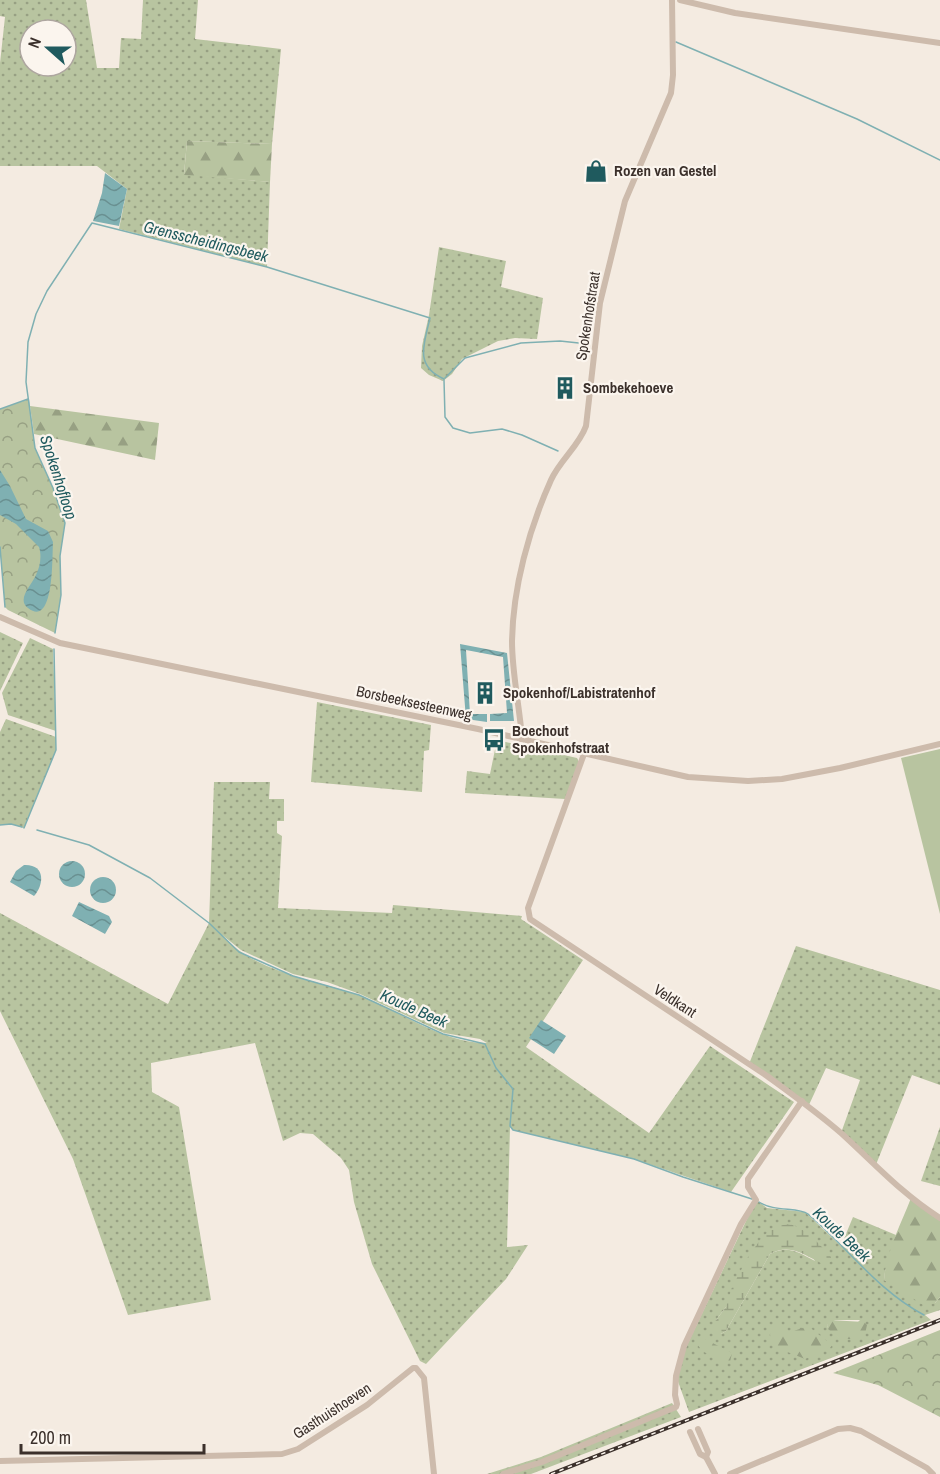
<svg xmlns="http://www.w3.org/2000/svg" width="940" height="1474" font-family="'Archivo Narrow',sans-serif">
<defs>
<pattern id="grass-dots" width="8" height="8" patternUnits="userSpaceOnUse" patternTransform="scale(1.5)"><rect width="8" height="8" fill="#b8c4a0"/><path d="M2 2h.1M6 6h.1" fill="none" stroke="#97a083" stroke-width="1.8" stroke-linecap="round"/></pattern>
<pattern id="forest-firs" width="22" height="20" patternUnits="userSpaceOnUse" patternTransform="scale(1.5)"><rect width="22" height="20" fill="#b8c4a0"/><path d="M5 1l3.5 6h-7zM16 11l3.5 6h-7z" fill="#97a083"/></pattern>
<pattern id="wetland-marsh" width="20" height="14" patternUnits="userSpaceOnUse" patternTransform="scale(1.5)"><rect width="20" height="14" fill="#b8c4a0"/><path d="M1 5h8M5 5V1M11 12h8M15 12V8" fill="none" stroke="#97a083"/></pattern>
<pattern id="park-crowns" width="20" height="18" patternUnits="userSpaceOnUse" patternTransform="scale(1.5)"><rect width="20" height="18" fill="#b8c4a0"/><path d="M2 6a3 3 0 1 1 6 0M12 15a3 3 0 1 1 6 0" fill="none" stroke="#97a083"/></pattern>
<pattern id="water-waves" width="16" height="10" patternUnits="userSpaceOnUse" patternTransform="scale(1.5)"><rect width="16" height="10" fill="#7fb0b2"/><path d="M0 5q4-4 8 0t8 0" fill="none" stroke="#699091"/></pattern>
</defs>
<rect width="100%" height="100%" fill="#f4ebe1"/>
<!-- grass -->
<g fill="url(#grass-dots)" fill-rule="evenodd">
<path d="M 0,0 L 86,0 L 97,68 L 119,68 L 121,38 L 141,39 L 143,0 L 198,0 L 195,39 L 281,49 L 272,144 L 187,141 L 184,174 L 270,182 L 267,267 L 119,229 L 127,189 L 97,166 L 0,166 L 0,63 L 5,17 L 0,16 ZM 30,30 L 66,30 L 66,66 L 30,66 Z"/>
<polygon points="439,247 506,261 501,287 543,298 537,339 515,338 498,341 462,359 452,374 443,381 429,375 421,368 422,346 429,315"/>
<polygon points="0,632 23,643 0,691"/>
<polygon points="30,638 53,649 56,731 8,715 2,693"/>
<polygon points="317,702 431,725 429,750 424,751 422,792 311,782"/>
<polygon points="6,719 56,737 56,750 24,828 11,824 0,825 0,732"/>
<polygon points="497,740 577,758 579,762 565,799 465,793 467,771 490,774"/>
<path d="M 214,782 L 270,782 L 269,799 L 284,799 L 284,821 L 277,821 L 277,833 L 282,836 L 278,908 L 392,913 L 393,905 L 522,916 L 521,919 L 583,960 L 526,1047 L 649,1133 L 710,1046 L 794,1102 L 731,1192 L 634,1159 L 513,1130 L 510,1127 L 507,1247 L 528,1245 L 506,1279 L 426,1364 L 420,1361 L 372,1264 L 354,1202 L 349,1170 L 341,1158 L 313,1134 L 300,1133 L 283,1141 L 255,1043 L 151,1063 L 152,1092 L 179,1107 L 211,1300 L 128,1315 L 73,1159 L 0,1011 L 0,913 L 168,1004 L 209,923 ZM 221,934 L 241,950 L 293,974 L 327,982 L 360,994 L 444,1033 L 480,1039 L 487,1043 C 441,1043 399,1010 358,995 C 313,979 253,972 221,934 Z"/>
<polygon points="796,946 940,990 940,1085 912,1075 875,1167 841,1133 860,1080 826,1068 808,1107 749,1064"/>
<polygon points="940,1127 940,1186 921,1181"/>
<path d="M 756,1200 L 767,1208 L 805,1212 L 841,1246 L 853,1217 L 896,1235 L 885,1272 L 884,1280 L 935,1303 L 940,1297 L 940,1310 L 925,1315 L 931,1320 L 689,1412 L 676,1376 L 678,1364 ZM 790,1224 L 815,1261 C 798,1252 788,1245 770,1254 L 726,1331 L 721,1334 L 716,1320 ZM 835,1320 L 860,1320 L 841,1339 L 828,1328 L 827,1325 Z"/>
<polygon points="672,1403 681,1417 531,1474 487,1474 541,1457"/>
</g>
<!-- forest -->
<g fill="url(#forest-firs)">
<polygon points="187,141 272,144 270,182 184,175"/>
<polygon points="30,406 159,423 155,460 34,434"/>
<path d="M 911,1198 L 940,1218 L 940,1297 L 935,1303 L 925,1306 L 884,1280 C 886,1252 901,1224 911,1198 Z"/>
<polygon points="830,1320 864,1322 867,1325 865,1334 855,1339 840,1339 828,1329 827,1325"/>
<polygon points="775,1326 791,1332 808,1326 832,1345 830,1348 805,1359 775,1347 771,1343 770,1334"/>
<polygon points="701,1337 732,1353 730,1362 726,1363 702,1351 698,1345"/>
</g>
<!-- wetland -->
<path fill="url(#wetland-marsh)" d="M 790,1224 C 808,1230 818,1243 831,1257 L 831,1261 L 826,1265 C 805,1257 792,1242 770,1254 L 726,1331 L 721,1334 L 714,1331 L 712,1328 L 716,1320 L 726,1307 L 732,1287 L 748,1257 L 763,1236 L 777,1226 Z"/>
<!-- park -->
<g fill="url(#park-crowns)">
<polygon points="29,399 35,448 53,488 65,523 60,556 61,595 55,633 8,610 5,607 0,547 0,409"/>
<polygon points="940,1330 940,1417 878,1385 833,1373"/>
</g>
<!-- garden -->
<polygon fill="#b8c4a0" points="940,749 940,914 901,758"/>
<!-- water -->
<g fill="url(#water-waves)">
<polygon points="105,173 127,189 119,226 93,221 102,193"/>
<path d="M 0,470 L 10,486 L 26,519 L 48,531 L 53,542 C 52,554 55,629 28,608 C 16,599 32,585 36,575 C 40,567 42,556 39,547 L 16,524 L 0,515 Z"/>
<polygon points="460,644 507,653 514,721 490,721 490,714 507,713 503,657 466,650 470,714 487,714 487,722 466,719"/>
<circle cx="72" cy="874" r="13"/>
<path d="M 24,865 C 46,864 44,885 34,896 L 10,882 L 16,871 Z"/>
<circle cx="103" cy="890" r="13"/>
<polygon points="79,902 109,916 112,922 105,934 72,916"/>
<polygon points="541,1020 566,1036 554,1054 529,1038"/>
</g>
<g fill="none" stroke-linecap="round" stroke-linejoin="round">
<!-- stream -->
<g stroke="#7fb0b2" stroke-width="1.5">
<polyline points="676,42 857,119 940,160"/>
<polyline points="445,378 465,358 521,343 560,341 588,344"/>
<polyline points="444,380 445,417 453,428 470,433 502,429 522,435 558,451"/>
<polyline points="0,409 28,399"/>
<polyline points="0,547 5,607"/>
<path d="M 55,633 L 61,595 L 60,556 L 65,523 L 53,488 L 35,448 L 26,382 L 28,342 L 36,314 L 47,291 L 92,223 L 267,267 L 430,318 C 424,344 414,366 444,379"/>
<polyline points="0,825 11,824 22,827"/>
<polyline points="24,828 56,750 54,649"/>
<polyline points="37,830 89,845 150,878 209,923 239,952 293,976 359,995 443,1034 485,1044 496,1068 513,1089 510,1126 513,1130 634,1159 683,1177 752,1199"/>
<path d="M 759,1202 C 774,1212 798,1207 808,1214 C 847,1247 878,1291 924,1315"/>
</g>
<!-- minor -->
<g stroke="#cdbbac" stroke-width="6">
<polyline points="680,0 735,13 940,43"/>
<polyline points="0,617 60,643 478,729 688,777 748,781 782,779 840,768 940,744"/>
<path d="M 520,739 L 521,728 C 518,699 512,670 512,641 C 513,587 529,529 551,480 C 560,460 579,446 586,426 L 600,303 L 625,201 L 671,93 L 673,75 L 672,0"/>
<path d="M 584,754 L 528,908 L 530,919 L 767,1076 C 793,1095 818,1113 841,1133 C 874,1163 902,1194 940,1218"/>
<polyline points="698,1429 708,1452 706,1457 715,1474"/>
<polyline points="690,1432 700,1454 706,1457"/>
<polyline points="0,1461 282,1454 298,1449 367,1405 413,1368 416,1368 424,1378 434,1474"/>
<polyline points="503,1474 542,1462 676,1407 677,1404 675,1395 676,1376 684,1346 741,1224 756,1200 748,1187 748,1179 802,1101"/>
<polyline points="730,1474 838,1429 850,1428 861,1431 927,1468 933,1474"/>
</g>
<!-- rail casing -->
<g stroke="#3b302b" stroke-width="4">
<polyline id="rail" points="551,1474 940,1320"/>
</g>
<!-- rail -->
<use href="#rail" stroke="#fbf5ee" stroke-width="1.5" stroke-dasharray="4.5" stroke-linecap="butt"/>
</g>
<!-- icons -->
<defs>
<g id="shop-bare" transform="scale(1.8)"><path d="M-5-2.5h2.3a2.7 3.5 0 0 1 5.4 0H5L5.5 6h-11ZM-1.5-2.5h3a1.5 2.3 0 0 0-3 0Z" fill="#1f5a5e" stroke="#fbf5ee" stroke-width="2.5" paint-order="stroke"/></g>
<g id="building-bare" transform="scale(1.8)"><path d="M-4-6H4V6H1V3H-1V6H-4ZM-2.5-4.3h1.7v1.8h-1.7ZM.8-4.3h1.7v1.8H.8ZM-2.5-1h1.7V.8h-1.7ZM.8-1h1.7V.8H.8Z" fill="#1f5a5e" stroke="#fbf5ee" stroke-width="2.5" paint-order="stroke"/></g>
<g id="bus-bare" transform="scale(1.8)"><path d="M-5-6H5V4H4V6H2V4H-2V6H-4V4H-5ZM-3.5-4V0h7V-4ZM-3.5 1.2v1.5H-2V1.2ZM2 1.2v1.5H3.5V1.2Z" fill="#1f5a5e" stroke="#fbf5ee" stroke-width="2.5" paint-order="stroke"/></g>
</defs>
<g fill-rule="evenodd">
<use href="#shop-bare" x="596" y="171"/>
<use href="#building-bare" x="565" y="388"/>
<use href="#building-bare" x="485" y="693"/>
<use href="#bus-bare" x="494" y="740"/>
</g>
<g text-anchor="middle" stroke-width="4.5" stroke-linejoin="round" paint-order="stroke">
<!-- poi labels -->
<g font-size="15" font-weight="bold" fill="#3b302b" stroke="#fbf5ee" text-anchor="start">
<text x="614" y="176">Rozen van Gestel</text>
<text x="583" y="393">Sombekehoeve</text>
<text x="503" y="698">Spokenhof/Labistratenhof</text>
<text x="512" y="736">Boechout<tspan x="512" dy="17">Spokenhofstraat</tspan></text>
</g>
<!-- street labels -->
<g font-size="15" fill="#3b302b" stroke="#fbf5ee">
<text transform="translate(588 316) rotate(-81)" y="5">Spokenhofstraat</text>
<text transform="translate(414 703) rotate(12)" y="5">Borsbeeksesteenweg</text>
<text transform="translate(675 1001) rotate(33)" y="5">Veldkant</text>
<text transform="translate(332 1411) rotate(-33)" y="5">Gasthuishoeven</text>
</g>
<!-- water labels -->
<g font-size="16" font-style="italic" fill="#1f5a5e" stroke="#fbf5ee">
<text transform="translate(206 241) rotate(14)" y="6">Grensscheidingsbeek</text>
<text transform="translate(59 477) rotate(72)" y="6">Spokenhofloop</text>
<text transform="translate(414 1008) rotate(24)" y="6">Koude Beek</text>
<text transform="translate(842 1234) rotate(43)" y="6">Koude Beek</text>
</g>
</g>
<!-- north arrow -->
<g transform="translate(48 48) rotate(291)"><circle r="28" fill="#fbf5ee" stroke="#aea6a0" stroke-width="1.5"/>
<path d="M0-4.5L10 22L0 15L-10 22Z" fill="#1f5a5e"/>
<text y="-9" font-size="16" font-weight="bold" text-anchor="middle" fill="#3b302b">N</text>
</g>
<!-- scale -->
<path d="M21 1444v9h183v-9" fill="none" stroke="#3b302b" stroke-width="3"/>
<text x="30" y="1444" font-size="18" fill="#3b302b" stroke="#fbf5ee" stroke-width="4.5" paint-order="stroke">200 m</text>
</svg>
